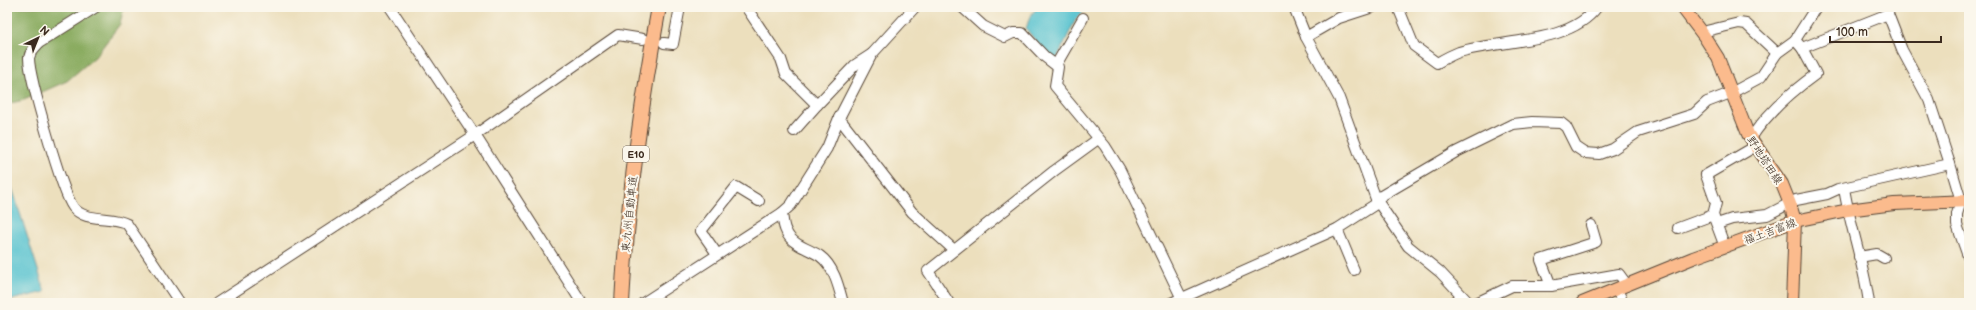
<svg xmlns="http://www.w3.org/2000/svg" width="1976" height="310" font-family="'Balsamiq Sans','Klee One',sans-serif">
<rect width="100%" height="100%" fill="#fbf7ec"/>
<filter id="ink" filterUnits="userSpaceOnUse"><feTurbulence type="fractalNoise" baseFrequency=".025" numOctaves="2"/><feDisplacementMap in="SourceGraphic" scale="8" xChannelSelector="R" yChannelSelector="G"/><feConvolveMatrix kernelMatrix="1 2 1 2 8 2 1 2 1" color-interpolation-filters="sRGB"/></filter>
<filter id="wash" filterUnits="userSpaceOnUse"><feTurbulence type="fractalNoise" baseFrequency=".012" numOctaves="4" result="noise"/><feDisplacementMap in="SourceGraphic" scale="16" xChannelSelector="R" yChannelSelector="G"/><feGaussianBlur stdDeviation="0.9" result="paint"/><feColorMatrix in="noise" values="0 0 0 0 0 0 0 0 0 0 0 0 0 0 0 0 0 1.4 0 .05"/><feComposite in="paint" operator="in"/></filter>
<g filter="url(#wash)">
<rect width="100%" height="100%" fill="#ecdfbd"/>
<!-- forest -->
<polygon fill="#8aac60" stroke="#626b3f" points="7,7 124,7 120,24 95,57 67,81 24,100 7,104"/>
<!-- water -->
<g fill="#56c2cf" stroke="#487676">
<polygon points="1038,7 1088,7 1076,19 1057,58 1055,59 1040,46 1026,29 1030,16"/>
<polygon points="7,172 45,292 7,301"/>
</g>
</g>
<g filter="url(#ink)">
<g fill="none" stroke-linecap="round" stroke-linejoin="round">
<!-- minor casing -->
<g stroke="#564536" stroke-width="12">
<g id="minor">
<path d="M 96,7 L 39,43 C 34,48 30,52 29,58 C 29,77 62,192 73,207 C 85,223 112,215 127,224 L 180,303"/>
<polyline points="390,7 475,135 582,303"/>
<polyline points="746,7 781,59 786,74 817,105 855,65 872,54 915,7"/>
<polyline points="962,7 983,26 1005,37 1013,33 1022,33 1045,57 1058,67 1055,86 1105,146 1120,170 1184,303"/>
<polyline points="1294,7 1306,37 1339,98 1376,199 1408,246 1440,272 1469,303"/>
<path d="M 1398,7 L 1414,46 L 1437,63 C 1444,59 1451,55 1459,52 C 1501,39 1569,45 1597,7"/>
<polyline points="1889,7 1888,14 1902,50 1929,100 1950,164 1961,201 1957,214 1957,225 1969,259"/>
<polyline points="1702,32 1739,23 1746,24 1777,53"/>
<polyline points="1306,37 1339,18 1373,7"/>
<polyline points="1795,40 1816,7"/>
<polyline points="664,43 673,44 680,7"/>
<polyline points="1056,65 1083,18"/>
<polyline points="839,118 912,212 954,250"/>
<polyline points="794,131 817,105"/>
<path d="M 1751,138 C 1768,112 1791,92 1816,74 L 1802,48"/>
<path d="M 1844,188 C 1850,227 1864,264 1869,303"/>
<polyline points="1376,199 1456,152 1513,124 1532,122 1561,123 1566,127 1576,147 1585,153 1599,154 1613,149 1638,132 1694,114 1707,102 1733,92 1761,77 1777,53 1795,40 1802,48 1888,14"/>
<path d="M 782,213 C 783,219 783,226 786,231 C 791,245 810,249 820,256 C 834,266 839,288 843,303"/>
<polyline points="1717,224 1732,219 1767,215 1796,200 1827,194 1838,189 1950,164"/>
<polyline points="1591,225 1596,242 1541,260 1551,286 1619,274 1627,285"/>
<polyline points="1678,228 1713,215"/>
<polyline points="1337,229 1354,270"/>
<polyline points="1725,247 1713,215 1716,203 1706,175 1756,146"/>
<polyline points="717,254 701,231 736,187 759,201"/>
<polyline points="1859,257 1877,254 1884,258"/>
<polyline points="1617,289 1623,303"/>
<polyline points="217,303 475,135 618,35 643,39"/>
<polyline points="643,303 782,213 791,205 827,148 839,118 872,54"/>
<polyline points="949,303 928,271 1054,171 1098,139"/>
<polyline points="1171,303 1337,229 1379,202"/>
<polyline points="1453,303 1462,296"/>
<polyline points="1476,303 1512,286 1551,286"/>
</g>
</g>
<!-- major casing -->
<g stroke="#564536" stroke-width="14">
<g id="major">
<polyline points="1682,7 1704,36 1718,58 1748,134 1782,184 1790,204 1795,221 1792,303"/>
<polyline points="1582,303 1693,258 1795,221 1848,210 1894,204 1969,201"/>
</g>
</g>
<!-- highway casing -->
<g stroke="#564536" stroke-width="16">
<path id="highway" d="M 622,303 C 627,204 641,105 659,7"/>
</g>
<!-- minor -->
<use href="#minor" stroke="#fff" stroke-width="10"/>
<!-- major -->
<use href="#major" stroke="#fbbb8d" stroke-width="12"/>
<!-- highway -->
<use href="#highway" stroke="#fbbb8d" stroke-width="14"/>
</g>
</g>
<g text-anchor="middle" stroke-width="4" stroke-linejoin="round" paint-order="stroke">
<!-- shield labels -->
<rect fill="#fbf7ec" stroke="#75685c" stroke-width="1" x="623" y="146" width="26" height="16" rx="3"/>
<g font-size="10" font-weight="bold" fill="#3b2a1e">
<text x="636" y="158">E10</text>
</g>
<!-- street labels -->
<g font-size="11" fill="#3b2a1e" stroke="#fbf7ec">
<text transform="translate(1765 160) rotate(57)" y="4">野地塔田線</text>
<text transform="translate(629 214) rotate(-84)" y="4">東九州自動車道</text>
<text transform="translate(1770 231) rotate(-20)" y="4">福土吉富線</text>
</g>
</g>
<!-- margin -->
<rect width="1976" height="310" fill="none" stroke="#fbf7ec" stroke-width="24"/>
<!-- north arrow -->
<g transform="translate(38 38) rotate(43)" stroke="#fbf7ec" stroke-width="3" paint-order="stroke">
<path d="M0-3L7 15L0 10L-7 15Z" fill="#3b2a1e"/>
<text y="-6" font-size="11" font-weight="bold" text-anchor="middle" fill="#3b2a1e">N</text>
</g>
<!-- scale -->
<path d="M1830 36v6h111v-6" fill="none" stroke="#3b2a1e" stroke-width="2"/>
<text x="1836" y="36" font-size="12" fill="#3b2a1e" stroke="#fbf7ec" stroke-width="3" paint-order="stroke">100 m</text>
</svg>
